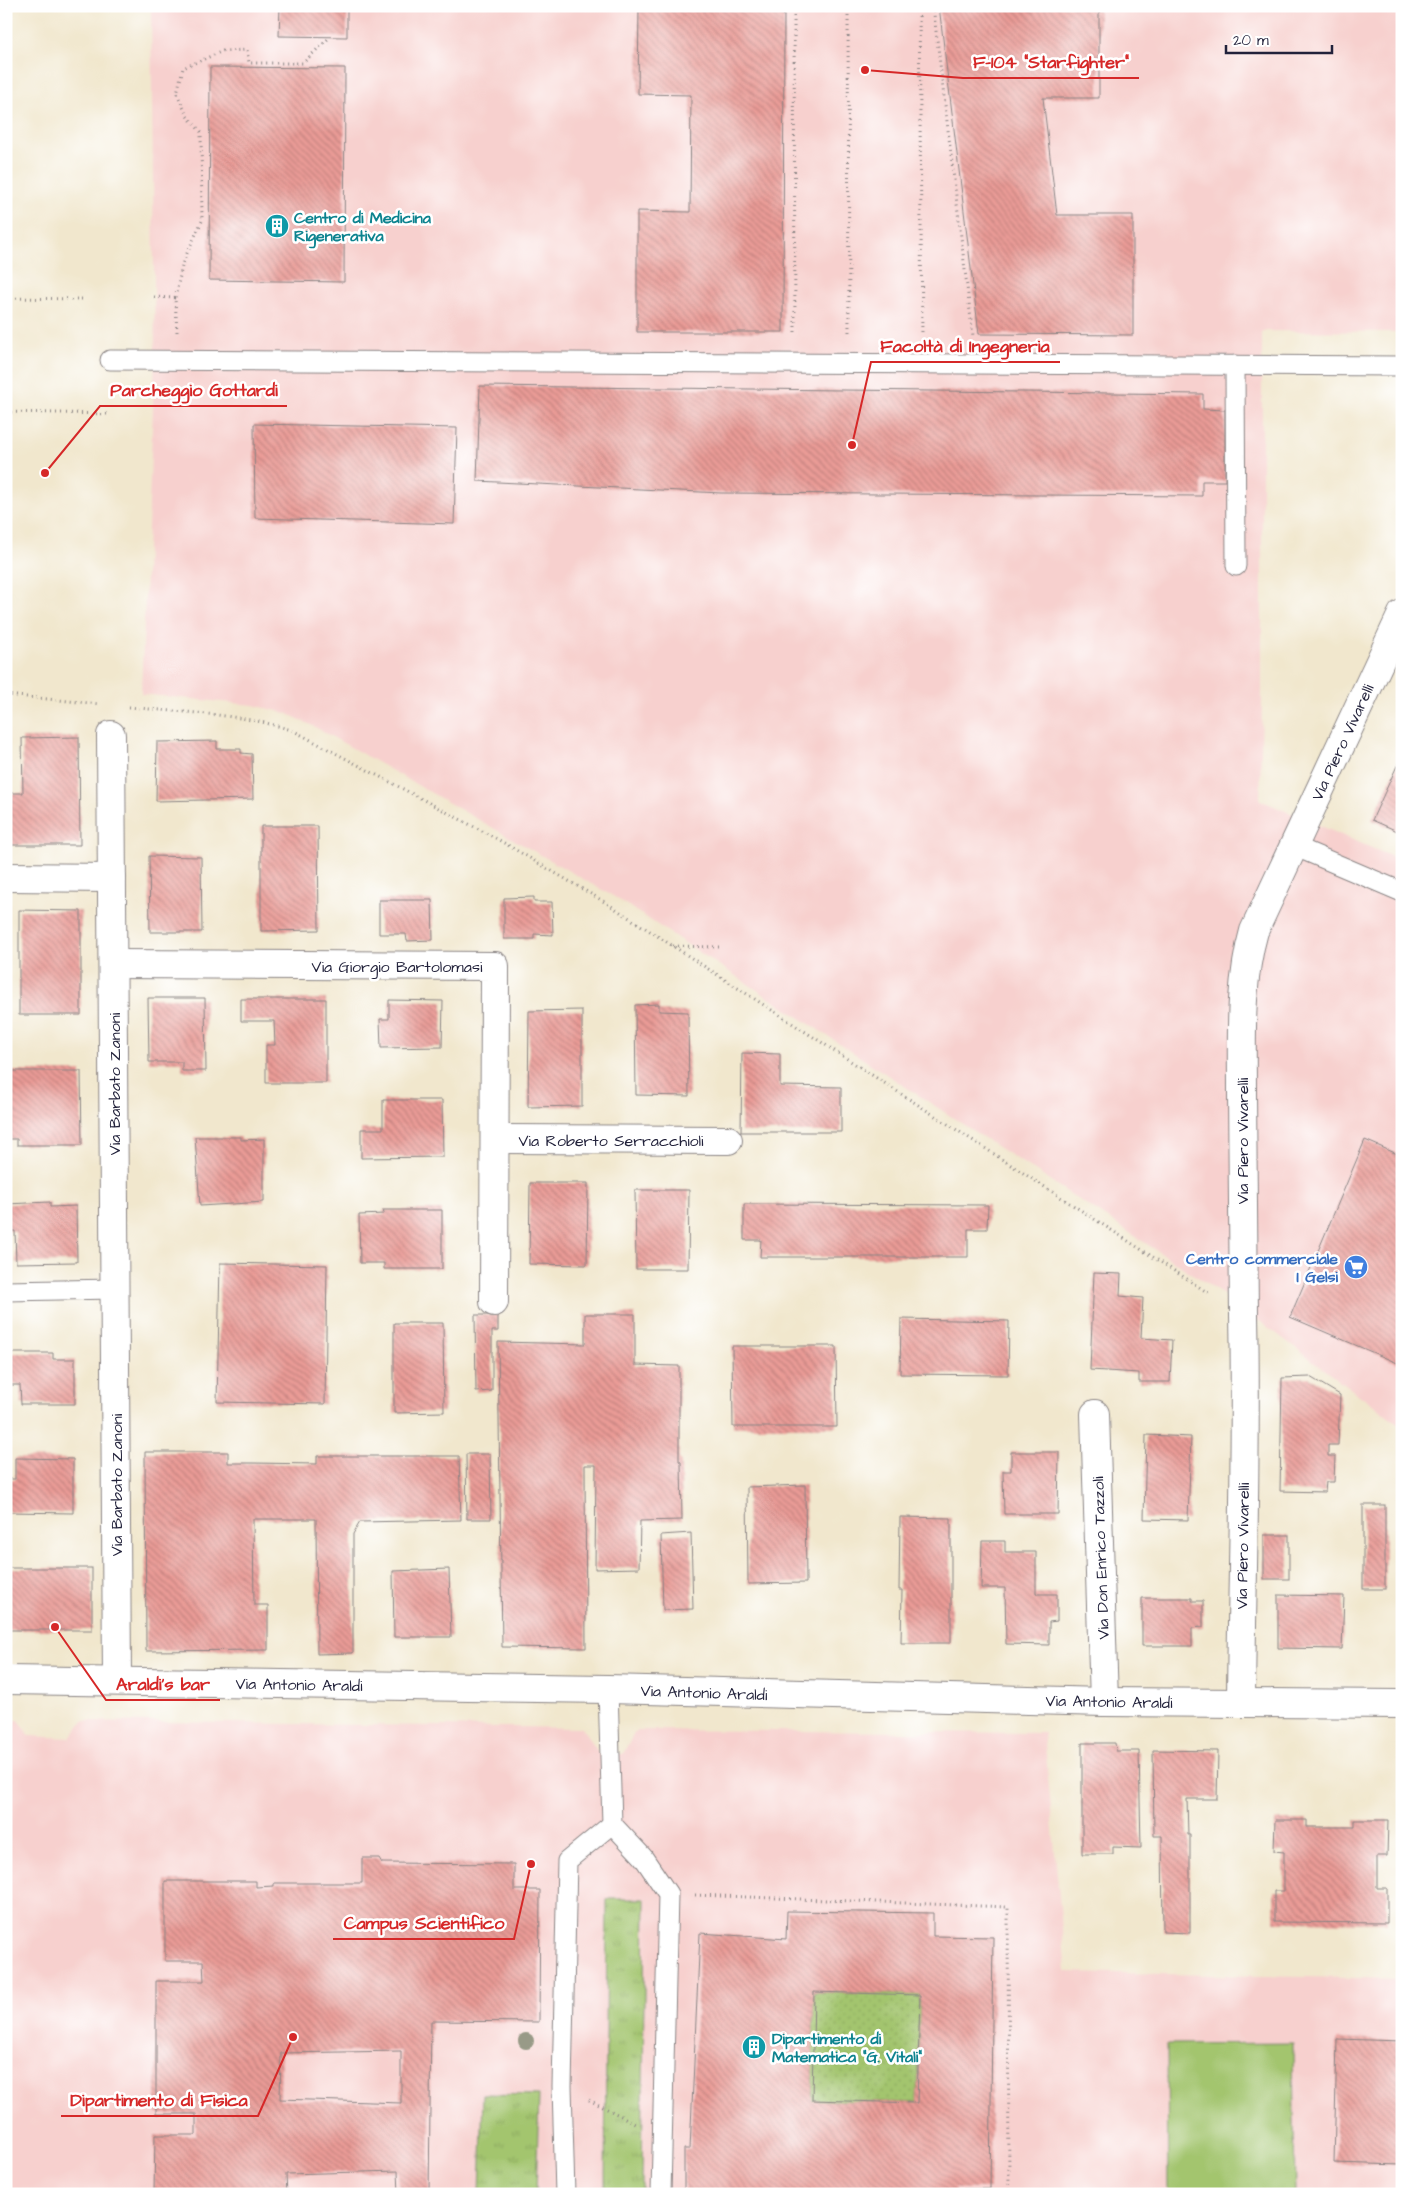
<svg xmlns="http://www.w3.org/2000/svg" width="1408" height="2200" font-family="'Architects Daughter',sans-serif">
<defs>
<pattern id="grass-tufts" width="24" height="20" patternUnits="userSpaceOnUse" patternTransform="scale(1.25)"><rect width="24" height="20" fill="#a3c56e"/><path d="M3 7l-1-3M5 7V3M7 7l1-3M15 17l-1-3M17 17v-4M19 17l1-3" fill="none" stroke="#8ca960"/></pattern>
<pattern id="park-dots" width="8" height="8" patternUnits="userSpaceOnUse" patternTransform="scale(1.25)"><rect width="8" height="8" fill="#a3c56e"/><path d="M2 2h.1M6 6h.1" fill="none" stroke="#8ca960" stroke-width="1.8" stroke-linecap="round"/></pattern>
<pattern id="building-back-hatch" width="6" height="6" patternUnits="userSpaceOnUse" patternTransform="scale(1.25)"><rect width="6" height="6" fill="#ea9b96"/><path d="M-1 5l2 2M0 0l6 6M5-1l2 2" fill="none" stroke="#bd7e7c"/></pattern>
</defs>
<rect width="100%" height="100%" fill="#fff"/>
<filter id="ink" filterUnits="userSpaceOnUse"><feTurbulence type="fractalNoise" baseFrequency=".02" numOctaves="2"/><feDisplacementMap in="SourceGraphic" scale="10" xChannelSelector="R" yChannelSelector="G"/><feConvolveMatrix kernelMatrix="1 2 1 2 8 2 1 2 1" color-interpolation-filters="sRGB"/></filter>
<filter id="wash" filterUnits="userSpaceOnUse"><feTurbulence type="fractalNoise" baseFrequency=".0096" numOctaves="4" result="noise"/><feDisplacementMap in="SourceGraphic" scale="20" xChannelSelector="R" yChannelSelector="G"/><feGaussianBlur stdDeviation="1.12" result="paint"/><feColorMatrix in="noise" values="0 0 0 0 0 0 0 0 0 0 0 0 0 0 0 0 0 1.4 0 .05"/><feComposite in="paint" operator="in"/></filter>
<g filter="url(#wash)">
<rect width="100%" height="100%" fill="#f1e7cd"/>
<!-- built -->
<g fill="#f7d0ce">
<polygon points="151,6 1402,6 1402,332 1262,331 1262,702 1260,800 1402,861 1402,1427 1222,1293 613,896 315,727 286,713 253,705 141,694 155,360"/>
<polygon points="6,1720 19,1720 30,1736 70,1738 83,1721 582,1728 600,1755 623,1754 636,1730 1044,1733 1066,1972 1402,1979 1402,2194 6,2194"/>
</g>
<!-- grass -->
<g fill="url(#grass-tufts)" stroke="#627454">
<polygon points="607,1899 645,1899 642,2194 605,2194"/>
<polygon points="483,2094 539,2095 536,2194 480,2194"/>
</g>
<!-- park -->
<polygon fill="url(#park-dots)" stroke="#627454" points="814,1992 920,1995 917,2103 812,2100"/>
<!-- garden -->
<polygon fill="#a3c56e" stroke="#627454" points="1293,2043 1295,2194 1168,2194 1167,2044"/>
<g id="blocks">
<!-- building -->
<g fill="url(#building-back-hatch)" fill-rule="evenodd">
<polygon points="280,6 347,6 347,37 279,36"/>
<polygon points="639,6 784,6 783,332 637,332 637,211 690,212 691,95 638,94"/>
<polygon points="939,6 1099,6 1099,98 1043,98 1057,215 1133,215 1133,335 979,334"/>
<polygon points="210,67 345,68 344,282 209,280"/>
<polygon points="480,386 1203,394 1203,409 1225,410 1225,481 1202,481 1202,496 721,493 477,481"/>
<polygon points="254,424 457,428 454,524 255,518"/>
<polygon points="79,737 80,845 6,845 6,793 23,793 22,738"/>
<polygon points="217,741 217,749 241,749 241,753 252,754 253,799 156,801 157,742"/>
<polygon points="1402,755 1402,833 1372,820"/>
<polygon points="261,826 318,826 319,930 261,931"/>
<polygon points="149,856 201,857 202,932 150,932"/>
<polygon points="534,897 534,902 552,902 553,935 534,934 534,939 504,939 504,898"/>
<polygon points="379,900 432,900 433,940 407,941 406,934 379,934"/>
<polygon points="19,910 81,911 81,1015 19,1015"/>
<polygon points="148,998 205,998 206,1071 182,1071 182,1062 149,1062"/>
<polygon points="241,999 326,999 326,1083 266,1083 266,1045 275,1045 274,1021 241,1021"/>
<polygon points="389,1000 443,1001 442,1047 381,1048 380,1019 389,1019"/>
<polygon points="659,1004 659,1011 688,1012 689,1096 636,1095 635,1005"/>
<polygon points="582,1010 582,1106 528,1107 529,1011"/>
<polygon points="742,1053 780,1054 780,1086 841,1087 841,1132 741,1132"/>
<polygon points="6,1071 81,1071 82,1145 17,1145 17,1139 6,1139"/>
<polygon points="383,1100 442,1100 443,1157 361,1158 361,1129 383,1129"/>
<polygon points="195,1137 241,1137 241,1140 264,1139 264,1202 200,1206"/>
<polygon points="1365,1140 1402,1156 1402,1365 1290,1317"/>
<polygon points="530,1183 588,1183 587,1265 529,1264"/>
<polygon points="635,1190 689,1190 688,1269 636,1269"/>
<polygon points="50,1202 50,1207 76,1206 77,1262 16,1263 15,1231 6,1231 6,1204"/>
<polygon points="744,1204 988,1205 987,1229 968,1229 968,1257 760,1257 761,1240 744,1240"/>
<polygon points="383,1210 442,1210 442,1269 384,1269 384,1263 360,1263 359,1215 384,1214"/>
<polygon points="220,1263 327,1265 325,1404 217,1402"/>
<polygon points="1094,1273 1121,1274 1120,1296 1143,1298 1141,1338 1172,1340 1170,1382 1139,1382 1139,1373 1090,1370"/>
<polygon points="585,1314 635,1314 635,1365 679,1366 679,1461 681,1462 682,1520 640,1521 639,1568 595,1569 596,1465 585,1465 586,1648 502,1647 498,1342 585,1344"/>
<polygon points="475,1315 498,1315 498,1331 492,1331 492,1391 476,1392"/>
<polygon points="901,1319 1009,1321 1008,1375 900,1374"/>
<polygon points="394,1323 443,1323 444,1412 394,1413"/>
<polygon points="732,1346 836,1346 837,1427 733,1427"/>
<polygon points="6,1353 53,1353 53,1359 75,1359 75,1404 21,1404 20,1385 6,1385"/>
<polygon points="1310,1377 1340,1395 1338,1445 1328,1445 1328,1456 1335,1456 1334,1482 1326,1482 1325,1492 1280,1491 1282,1378"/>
<polygon points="1146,1435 1191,1437 1188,1520 1144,1519"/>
<polygon points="145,1452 228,1452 228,1463 253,1463 317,1464 317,1456 459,1456 461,1520 360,1522 353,1534 353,1653 317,1654 316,1519 253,1519 254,1605 268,1605 268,1650 146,1651"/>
<polygon points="1011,1452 1059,1452 1058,1514 1004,1514 1003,1471 1011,1471"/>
<polygon points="466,1454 490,1454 491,1519 467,1519"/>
<polygon points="15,1458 73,1459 73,1513 8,1512 7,1479 15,1479"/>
<polygon points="805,1485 806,1583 748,1584 747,1487"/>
<rect x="1363" y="1505" width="22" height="84"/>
<polygon points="900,1517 951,1518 951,1643 901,1643 902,1590 899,1590"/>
<polygon points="691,1533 693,1609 663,1610 661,1535"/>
<rect x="1264" y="1535" width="25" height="44"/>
<polygon points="982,1541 1005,1541 1005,1552 1036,1552 1036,1594 1057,1594 1057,1621 1049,1622 1049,1645 1006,1644 1005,1588 981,1588"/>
<rect x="6" y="1568" width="86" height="62"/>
<polygon points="449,1569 451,1637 394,1637 393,1571"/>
<polygon points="1278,1595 1344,1596 1342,1649 1278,1648"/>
<polygon points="1142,1598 1192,1598 1192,1601 1203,1601 1203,1627 1192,1628 1192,1646 1142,1646"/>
<polygon points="1082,1743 1115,1743 1116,1751 1139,1751 1141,1848 1113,1847 1113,1854 1082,1854"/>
<polygon points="1153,1750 1218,1751 1217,1799 1187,1799 1188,1835 1190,1835 1190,1933 1163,1932 1162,1836 1154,1836"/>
<polygon points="1275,1820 1307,1820 1307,1827 1355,1827 1355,1820 1388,1820 1387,1856 1377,1856 1377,1888 1387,1888 1387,1923 1274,1922 1274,1891 1284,1891 1284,1852 1274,1851"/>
<path d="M 362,1858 L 379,1858 L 382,1863 L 514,1864 L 514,1890 L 540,1890 L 539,2022 L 431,2021 L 429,2194 L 399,2194 L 398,2171 L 286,2174 L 287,2194 L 154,2194 L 155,2135 L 196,2135 L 196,2114 L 156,2114 L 156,1981 L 204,1981 L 203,1961 L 165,1961 L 165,1881 L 256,1881 L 256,1887 L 274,1886 L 274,1883 L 362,1883 ZM 401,2051 L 401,2103 L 280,2099 L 281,2053 Z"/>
<path d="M 787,1911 L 933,1913 L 933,1936 L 993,1937 L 990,2189 L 955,2189 L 955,2194 L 684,2194 L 684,2149 L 690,2149 L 700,1933 L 786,1939 ZM 814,1992 L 920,1995 L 917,2103 L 812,2100 Z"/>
<polygon points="1337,2039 1402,2041 1402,2165 1334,2163"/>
</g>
</g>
</g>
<g filter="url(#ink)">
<use href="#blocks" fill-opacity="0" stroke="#8a8484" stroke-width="1"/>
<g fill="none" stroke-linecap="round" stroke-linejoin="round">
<!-- lane casing -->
<g stroke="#8a8484" stroke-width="21">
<g id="lane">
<polyline points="110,360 1402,366"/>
<polyline points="1235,365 1236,566"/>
<polyline points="1294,846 1402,892"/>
<polyline points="6,1291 115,1289"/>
<polyline points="608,1689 612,1824 643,1857 668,1894 661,2194"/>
<polyline points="565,2194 562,2086 567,1861 612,1824"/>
</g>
</g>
<!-- street casing -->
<g stroke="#8a8484" stroke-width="30">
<g id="street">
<polyline points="111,735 117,1681"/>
<polyline points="6,877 112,878"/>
<polyline points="113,964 495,966 494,1302"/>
<polyline points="495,1139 728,1140"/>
<polyline points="1095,1414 1104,1702"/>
<polyline points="6,1680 608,1689 1104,1702 1402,1704"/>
<path d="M 1241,1703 C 1242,1574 1247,1444 1244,1315 C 1243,1241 1242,1167 1242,1093 C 1242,1039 1239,984 1254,931 L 1402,614"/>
</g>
</g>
<!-- path -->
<g stroke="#8a8484" stroke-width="3" stroke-dasharray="1 4" stroke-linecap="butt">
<polyline points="794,6 795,336"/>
<polyline points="848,6 849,336"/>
<polyline points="919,6 922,335"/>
<polyline points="933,6 973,336"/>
<polyline points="154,297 175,298"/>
<polyline points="6,298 86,299"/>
<polyline points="177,332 175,298 183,262 202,221 201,132 187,116 177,93 183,68 223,51 247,50 249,63 303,63 330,37"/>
<polyline points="6,412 111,414"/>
<polyline points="6,695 100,704"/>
<path d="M 129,707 C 183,713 242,713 294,731 L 499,840 L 608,904 L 1210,1294"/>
<polyline points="673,946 719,947"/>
<polyline points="695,1895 1008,1907 1009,2194"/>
<polyline points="589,2100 635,2123"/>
</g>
<!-- lane -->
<use href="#lane" stroke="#fff" stroke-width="19"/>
<!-- street -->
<use href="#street" stroke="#fff" stroke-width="28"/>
</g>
<!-- trees -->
<circle fill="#989a87" cx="526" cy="2041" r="8"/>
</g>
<!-- icons -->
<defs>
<g id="building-disc" transform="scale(1.25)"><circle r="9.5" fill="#0f9aa8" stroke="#fff"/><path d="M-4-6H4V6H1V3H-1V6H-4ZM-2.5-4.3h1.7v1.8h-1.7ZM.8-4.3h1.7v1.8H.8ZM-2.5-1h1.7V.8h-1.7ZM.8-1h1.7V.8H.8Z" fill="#fff"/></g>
<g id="supermarket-disc" transform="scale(1.25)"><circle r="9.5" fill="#3f7fe0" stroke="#fff"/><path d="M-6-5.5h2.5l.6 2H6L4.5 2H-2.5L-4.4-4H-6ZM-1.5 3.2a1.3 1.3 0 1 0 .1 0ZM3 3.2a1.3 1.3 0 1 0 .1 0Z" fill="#fff"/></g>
</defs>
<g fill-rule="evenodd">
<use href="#building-disc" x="277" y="226"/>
<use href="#supermarket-disc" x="1356" y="1267"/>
<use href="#building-disc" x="754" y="2047"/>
</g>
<g text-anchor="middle" stroke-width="5" stroke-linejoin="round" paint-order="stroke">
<!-- culture labels -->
<g font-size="16" font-weight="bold" fill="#0d838f" stroke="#fff" text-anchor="start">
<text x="294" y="223">Centro di Medicina<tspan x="294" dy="18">Rigenerativa</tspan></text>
<text x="772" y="2044">Dipartimento di<tspan x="772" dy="18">Matematica "G. Vitali"</tspan></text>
</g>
<!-- street labels -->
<g font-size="16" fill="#22223b" stroke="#fff">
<text transform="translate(1342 742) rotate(-65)" y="6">Via Piero Vivarelli</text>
<text x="397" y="972">Via Giorgio Bartolomasi</text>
<text transform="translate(114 1084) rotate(-90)" y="6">Via Barbato Zanoni</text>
<text x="611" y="1146">Via Roberto Serracchioli</text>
<text transform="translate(1242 1141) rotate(-90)" y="6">Via Piero Vivarelli</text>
<text transform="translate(116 1485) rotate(-90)" y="6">Via Barbato Zanoni</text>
<text transform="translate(1242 1546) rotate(-89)" y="6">Via Piero Vivarelli</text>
<text transform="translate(1100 1558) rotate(-92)" y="6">Via Don Enrico Tazzoli</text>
<text transform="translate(299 1684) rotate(1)" y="6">Via Antonio Araldi</text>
<text transform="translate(704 1692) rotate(2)" y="6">Via Antonio Araldi</text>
<text transform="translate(1109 1701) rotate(1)" y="6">Via Antonio Araldi</text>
</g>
<!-- shop labels -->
<g font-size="16" font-weight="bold" fill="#366cbe" stroke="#fff" text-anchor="end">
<text x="1338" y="1264">Centro commerciale<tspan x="1338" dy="18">I Gelsi</tspan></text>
</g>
</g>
<!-- callouts -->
<path fill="none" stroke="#d62828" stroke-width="2" d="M865 70L963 78H1139M852 445L871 362H1060M45 473L100 406H287M55 1627L106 1700H220M531 1864L514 1939H333M293 2037L258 2116H61"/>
<g fill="#d62828" stroke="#fff" stroke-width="2">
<circle cx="865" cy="70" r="5"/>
<circle cx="852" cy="445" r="5"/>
<circle cx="45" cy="473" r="5"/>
<circle cx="55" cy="1627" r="5"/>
<circle cx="531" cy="1864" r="5"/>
<circle cx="293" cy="2037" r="5"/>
</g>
<g font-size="18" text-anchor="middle" font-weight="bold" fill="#d62828" stroke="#fff" stroke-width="5" stroke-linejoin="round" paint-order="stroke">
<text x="1051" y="68">F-104 "Starfighter"</text>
<text x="965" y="352">Facoltà di Ingegneria</text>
<text x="194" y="396">Parcheggio Gottardi</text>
<text x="163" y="1690">Araldi's bar</text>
<text x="424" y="1929">Campus Scientifico</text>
<text x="159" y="2106">Dipartimento di Fisica</text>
</g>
<!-- margin -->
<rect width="1408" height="2200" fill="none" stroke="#fff" stroke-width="25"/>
<!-- scale -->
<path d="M1226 45v8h106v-8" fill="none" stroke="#22223b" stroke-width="2.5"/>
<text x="1233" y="45" font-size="15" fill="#22223b" stroke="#ffffff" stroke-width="4" paint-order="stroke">20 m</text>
</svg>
